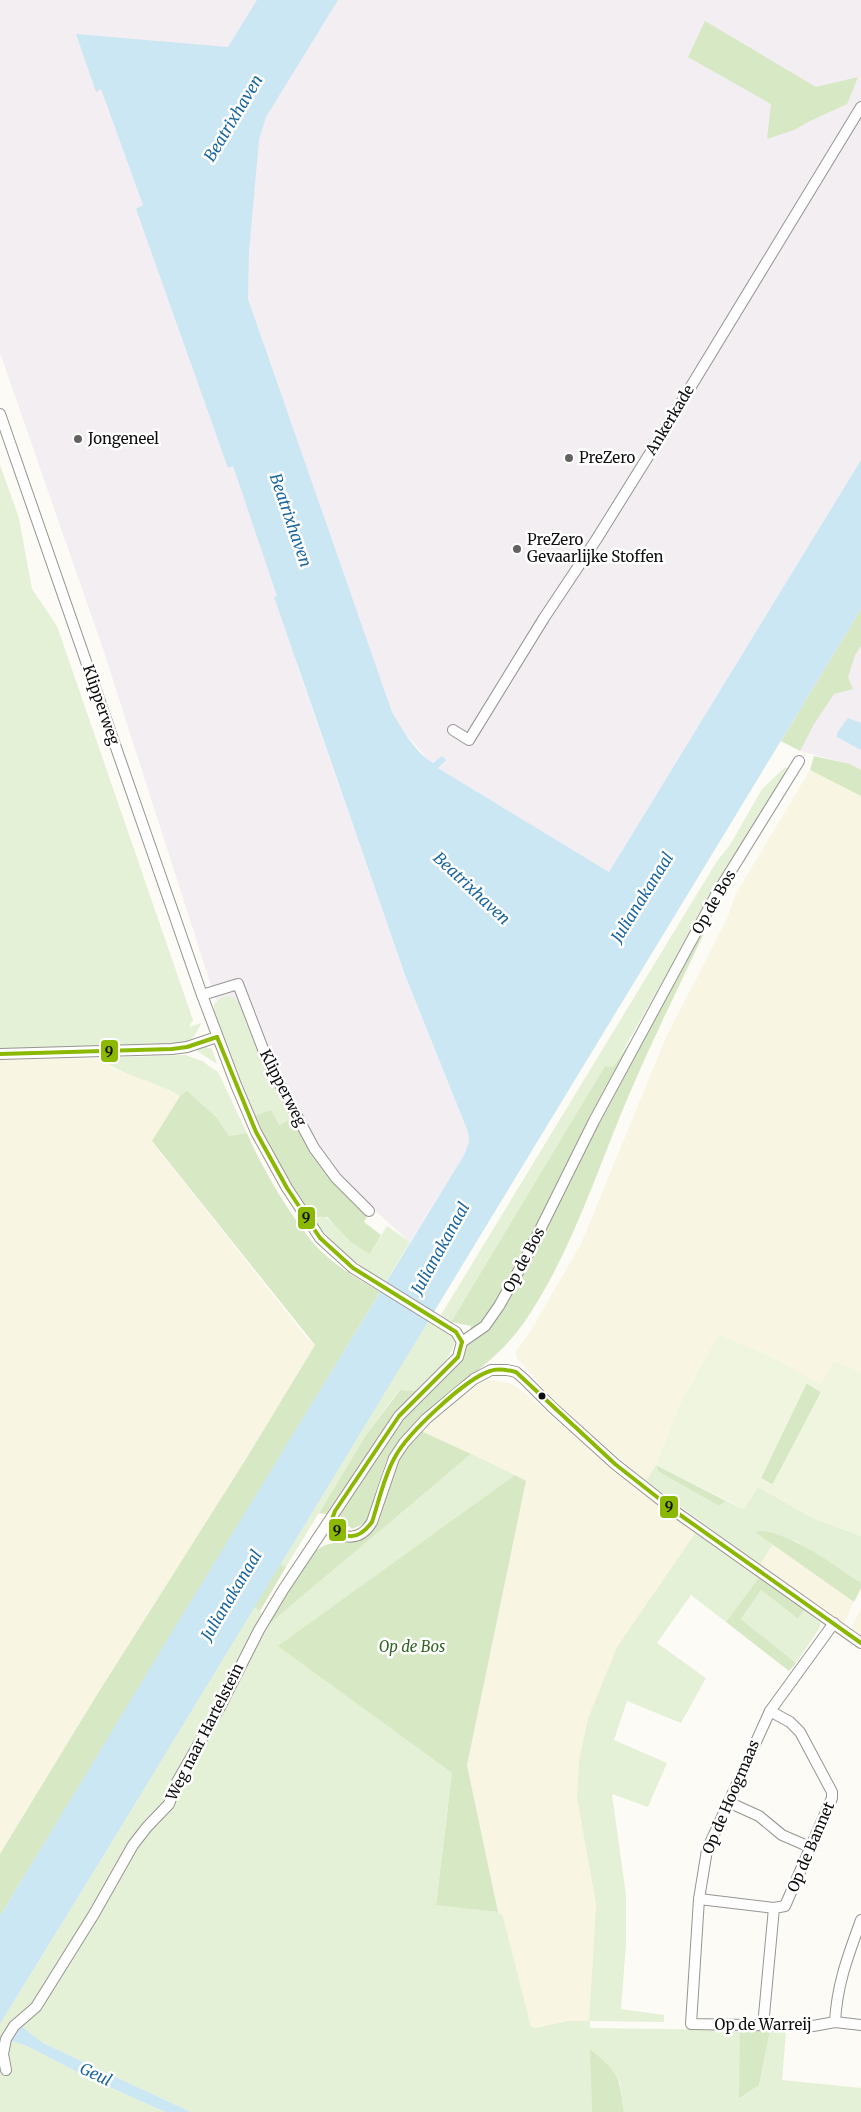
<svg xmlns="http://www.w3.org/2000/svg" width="861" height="2112" font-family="Merriweather,serif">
<rect width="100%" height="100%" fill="#fcfbf5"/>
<!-- industrial -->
<g fill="#f3eef1">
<polygon points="0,0 861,0 861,460 609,872 438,768 442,756 433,763 428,760 405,733 392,712 367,642 297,665 405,975 468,1132 469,1142 464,1155 410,1242 339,1178 231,1017 215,998 103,649 0,353"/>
<polygon points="861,609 861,770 850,764 800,751 781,741"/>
</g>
<!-- farmland -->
<g fill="#f8f6e2">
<polygon points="810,770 861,796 861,1372 834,1361 821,1384 767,1355 719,1334 680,1404 656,1465 646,1481 603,1445 550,1396 517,1358 516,1351 530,1332 581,1244 666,1037 727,919 735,895"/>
<polygon points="99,1058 114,1069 152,1082 180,1096 152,1142 307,1338 315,1345 246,1459 95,1698 0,1854 0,1060"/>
<polygon points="486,1379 512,1384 529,1396 612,1470 696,1532 674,1565 579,1760 577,1798 596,1904 589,2021 567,2021 536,2028 531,2027 503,1916 498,1912 467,1765 526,1481 421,1431 440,1412"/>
<polygon points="773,1544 854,1602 843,1625 760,1565"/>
<polygon points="861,1608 861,1638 850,1630"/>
</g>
<!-- green -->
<g fill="#e5f1d6">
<path d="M 0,465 L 19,518 L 32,589 L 57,626 L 193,1020 L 189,1027 L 201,1023 C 197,1034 193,1039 183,1044 L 0,1051 Z"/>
<polygon points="784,768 789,768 696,923 613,1068 605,1066 451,1322 441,1315 717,861 730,845 762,789"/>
<polygon points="229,996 235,998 243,1009 293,1118 279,1125 253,1117 214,1013 214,1004 222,997"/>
<polygon points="205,1046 212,1049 217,1064 194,1049"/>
<path d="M 185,1055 L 202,1061 L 218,1072 L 247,1133 L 229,1136 L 217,1118 L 187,1092 L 180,1096 C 154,1080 124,1077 99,1058 Z"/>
<path d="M 323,1216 C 326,1217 364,1248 370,1254 L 387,1226 L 410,1242 L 386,1282 C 357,1265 334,1247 314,1220 Z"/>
<path d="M 427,1321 L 456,1338 C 451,1361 432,1375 416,1391 L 399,1390 L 366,1435 L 286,1567 L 280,1564 Z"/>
<polygon points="471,1454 515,1475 279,1646 452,1773 436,1904 498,1912 503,1916 531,2027 536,2028 567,2021 589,2021 596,1904 577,1798 579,1760 588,1719 617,1647 696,1532 760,1576 726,1622 691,1595 657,1643 706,1678 681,1723 627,1701 614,1740 667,1763 648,1807 612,1794 626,1895 626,1945 621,2009 664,2015 664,2022 590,2021 590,2028 740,2030 740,2099 759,2085 770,2031 786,2032 782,2080 861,2088 861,2112 624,2112 620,2083 591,2050 592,2112 191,2112 43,2043 21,2026 12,2041 27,2046 85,2076 165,2112 0,2112 0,2024 104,1855 254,1607 260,1611 268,1625"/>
<polygon points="656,1465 659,1472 719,1506 726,1501 744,1509 758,1487 813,1518 861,1536 861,1583 796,1541 755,1532 773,1544 760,1565 646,1481"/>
<polygon points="761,1590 798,1619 805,1609 821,1623 819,1629 796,1663 741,1619"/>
</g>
<!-- forest -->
<g fill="#d7e8c4">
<polygon points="705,21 816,87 858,77 847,104 808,122 794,130 767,139 771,104 688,57"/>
<polygon points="861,609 861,646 855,655 848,677 853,689 834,694 814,724 800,751 781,741"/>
<polygon points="814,756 850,764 861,770 861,796 810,770"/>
<path d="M 715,910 C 684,976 651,1042 623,1109 C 593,1182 568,1259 523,1324 C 488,1373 437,1393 400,1441 C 396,1446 390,1452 387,1459 C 381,1472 374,1516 365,1523 C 362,1525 356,1527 352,1529 L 339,1517 L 319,1513 L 366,1435 L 400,1390 L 416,1391 L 438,1382 L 463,1359 L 471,1326 L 451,1322 L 605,1066 L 613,1067 L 677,973 Z"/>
<path d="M 187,1091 L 217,1118 L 229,1136 L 247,1133 C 261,1167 291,1217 315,1245 C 333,1265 357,1278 380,1292 L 0,1916 L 0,1854 L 95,1698 L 246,1459 L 315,1345 L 152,1141 L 180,1096 Z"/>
<polygon points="271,1110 279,1125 293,1118 368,1215 364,1222 381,1235 370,1254 352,1243 327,1217 319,1217 314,1220 277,1165 253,1117"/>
<polygon points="806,1383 821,1392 773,1485 761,1478"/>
<polygon points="421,1431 471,1454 268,1625 312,1553 325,1545 359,1537 403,1453"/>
<polygon points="656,1465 726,1501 719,1506 659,1472"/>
<polygon points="515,1475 526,1481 467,1765 498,1912 436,1905 452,1773 278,1646"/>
<path d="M 763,1531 C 799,1537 831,1564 861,1583 L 861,1588 L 854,1602 L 755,1532 Z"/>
<polygon points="280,1564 286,1567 260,1611 254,1607"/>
<polygon points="760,1576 805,1609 798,1619 761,1590 741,1619 796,1663 789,1671 726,1622"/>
<polygon points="740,2030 770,2031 759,2085 739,2099"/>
<path d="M 590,2049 C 619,2074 619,2075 624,2112 L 592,2112 Z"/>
</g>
<!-- pitch -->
<path fill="#eff5df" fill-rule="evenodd" d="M 719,1334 L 767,1355 L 821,1384 L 834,1361 L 861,1372 L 861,1536 L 813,1518 L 758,1487 L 744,1509 L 656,1465 L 680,1404 ZM 807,1383 L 821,1392 L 772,1485 L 761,1478 Z"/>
<!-- water -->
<g fill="#cce7f4">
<path d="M 257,0 L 338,0 L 266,117 L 259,140 L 249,252 L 248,299 L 392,712 C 403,730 415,752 433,763 L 442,756 L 446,760 L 438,768 L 609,872 L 861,460 L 861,609 L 104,1855 L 0,2024 L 0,1916 L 164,1645 L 464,1155 L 469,1142 L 468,1132 L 405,975 L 274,597 L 277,596 L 233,466 L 228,468 L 136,209 L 143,205 L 101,89 L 96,92 L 76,34 L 228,47 Z"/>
<polygon points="848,718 861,723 861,750 837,737 837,733"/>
<polygon points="21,2026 43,2043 191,2112 165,2112 85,2076 27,2046 12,2041"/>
</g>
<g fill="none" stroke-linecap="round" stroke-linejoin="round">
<!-- minor casing -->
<g stroke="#969593" stroke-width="12">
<g id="minor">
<polyline points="0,414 202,995 236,1085 256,1132 287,1188 320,1238 353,1268 456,1332 462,1342"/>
<polyline points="453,730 469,740 544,618 596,540 662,434 861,107"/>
<polyline points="202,995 238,984 268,1062 314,1148 336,1178 369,1211"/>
<polyline points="0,1054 172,1049 187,1047 217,1037"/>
<path d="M 332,1517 L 331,1522 C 341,1543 361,1540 372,1522 L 394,1458 L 404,1443 L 426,1419 L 474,1379 L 491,1370 L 507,1370 L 516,1372 L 524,1379 L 552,1407 L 615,1464 L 676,1512 L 861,1643"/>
<polyline points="834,1623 770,1711 707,1850 699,1899 691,2024 813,2026 835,2022 861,2025"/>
<polyline points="728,1802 759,1816 782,1835 812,1848"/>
<polyline points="699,1899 774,1908"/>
<path d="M 835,2022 C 837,1984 848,1956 861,1920"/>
<polyline points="763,2026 774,1908 785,1906 832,1798 832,1792 800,1732 790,1722 770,1711"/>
<polyline points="6,2070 3,2054 6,2039 14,2026 36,2007 94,1914 133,1845 147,1827 169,1804 177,1782 220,1707 259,1630 283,1590 399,1416 458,1357 462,1342 485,1326 499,1306 527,1256 594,1121 716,895 799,761"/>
</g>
</g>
<!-- minor -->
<use href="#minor" stroke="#fffefe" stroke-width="10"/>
<!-- bus-1 casing -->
<g stroke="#fff" stroke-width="8">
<g id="bus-1">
<polyline points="217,1037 256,1132 287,1188 320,1238 353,1268 456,1332 462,1342"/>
<polyline points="0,1054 172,1049 187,1047 217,1037"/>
<path d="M 462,1342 L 458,1357 L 399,1416 L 335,1511 L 331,1522 C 343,1542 359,1540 372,1522 C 379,1501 384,1476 395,1457 C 407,1434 465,1379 490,1371 C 497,1368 508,1370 516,1372 L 615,1464 L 676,1512 L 861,1643"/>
</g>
</g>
<!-- bus-1 -->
<use href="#bus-1" stroke="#8bb902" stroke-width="4"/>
</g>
<!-- markers -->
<g fill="#626260" stroke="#fff" stroke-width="2">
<circle cx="78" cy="439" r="5"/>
<circle cx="569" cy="458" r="5"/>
<circle cx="517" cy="549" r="5"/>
</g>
<circle fill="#0f0f0f" stroke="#fff" stroke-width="2" cx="542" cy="1396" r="4.5"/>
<g text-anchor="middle" stroke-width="5" stroke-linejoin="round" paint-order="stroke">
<!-- street labels -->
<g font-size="15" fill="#0f0f0f" stroke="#fff">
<text transform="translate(670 420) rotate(-59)" y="5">Ankerkade</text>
<text transform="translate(101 705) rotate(71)" y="5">Klipperweg</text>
<text transform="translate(714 902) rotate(-60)" y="5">Op de Bos</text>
<text transform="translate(283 1088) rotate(63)" y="5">Klipperweg</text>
<text transform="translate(524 1260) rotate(-62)" y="5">Op de Bos</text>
<text transform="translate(205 1732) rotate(-63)" y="5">Weg naar Hartelstein</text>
<text transform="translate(731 1797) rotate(-67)" y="5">Op de Hoogmaas</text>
<text transform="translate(811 1847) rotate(-67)" y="5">Op de Bannet</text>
<text x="763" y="2030">Op de Warreij</text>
</g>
<!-- poi labels -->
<g font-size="15" fill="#0f0f0f" stroke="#fff" text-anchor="start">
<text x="88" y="444">Jongeneel</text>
<text x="579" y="463">PreZero</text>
<text x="527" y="545">PreZero<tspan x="527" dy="17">Gevaarlijke Stoffen</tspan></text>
</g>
<!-- park labels -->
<g font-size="15" font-style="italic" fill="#306521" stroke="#fff">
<text x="412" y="1652">Op de Bos</text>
</g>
<!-- water labels -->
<g font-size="16" font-style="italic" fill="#1b669e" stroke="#fff">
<text transform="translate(233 118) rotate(-59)" y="6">Beatrixhaven</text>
<text transform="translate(291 520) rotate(71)" y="6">Beatrixhaven</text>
<text transform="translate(472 888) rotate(43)" y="6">Beatrixhaven</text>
<text transform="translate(642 897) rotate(-58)" y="6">Julianakanaal</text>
<text transform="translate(440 1248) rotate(-61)" y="6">Julianakanaal</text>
<text transform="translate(231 1595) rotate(-59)" y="6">Julianakanaal</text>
<text transform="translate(96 2074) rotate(25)" y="6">Geul</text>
</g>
</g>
<g stroke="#fff" stroke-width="2">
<rect x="100" y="1039" width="19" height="24" rx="5" fill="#8bb902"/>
<rect x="297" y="1206" width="19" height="24" rx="5" fill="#8bb902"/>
<rect x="659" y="1495" width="20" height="24" rx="5" fill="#8bb902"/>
<rect x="328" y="1518" width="19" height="24" rx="5" fill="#8bb902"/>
</g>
<g font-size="14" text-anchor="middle" font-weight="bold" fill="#111">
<text x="109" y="1056">9</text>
<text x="306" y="1222">9</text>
<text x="669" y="1511">9</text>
<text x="337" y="1535">9</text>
</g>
</svg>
